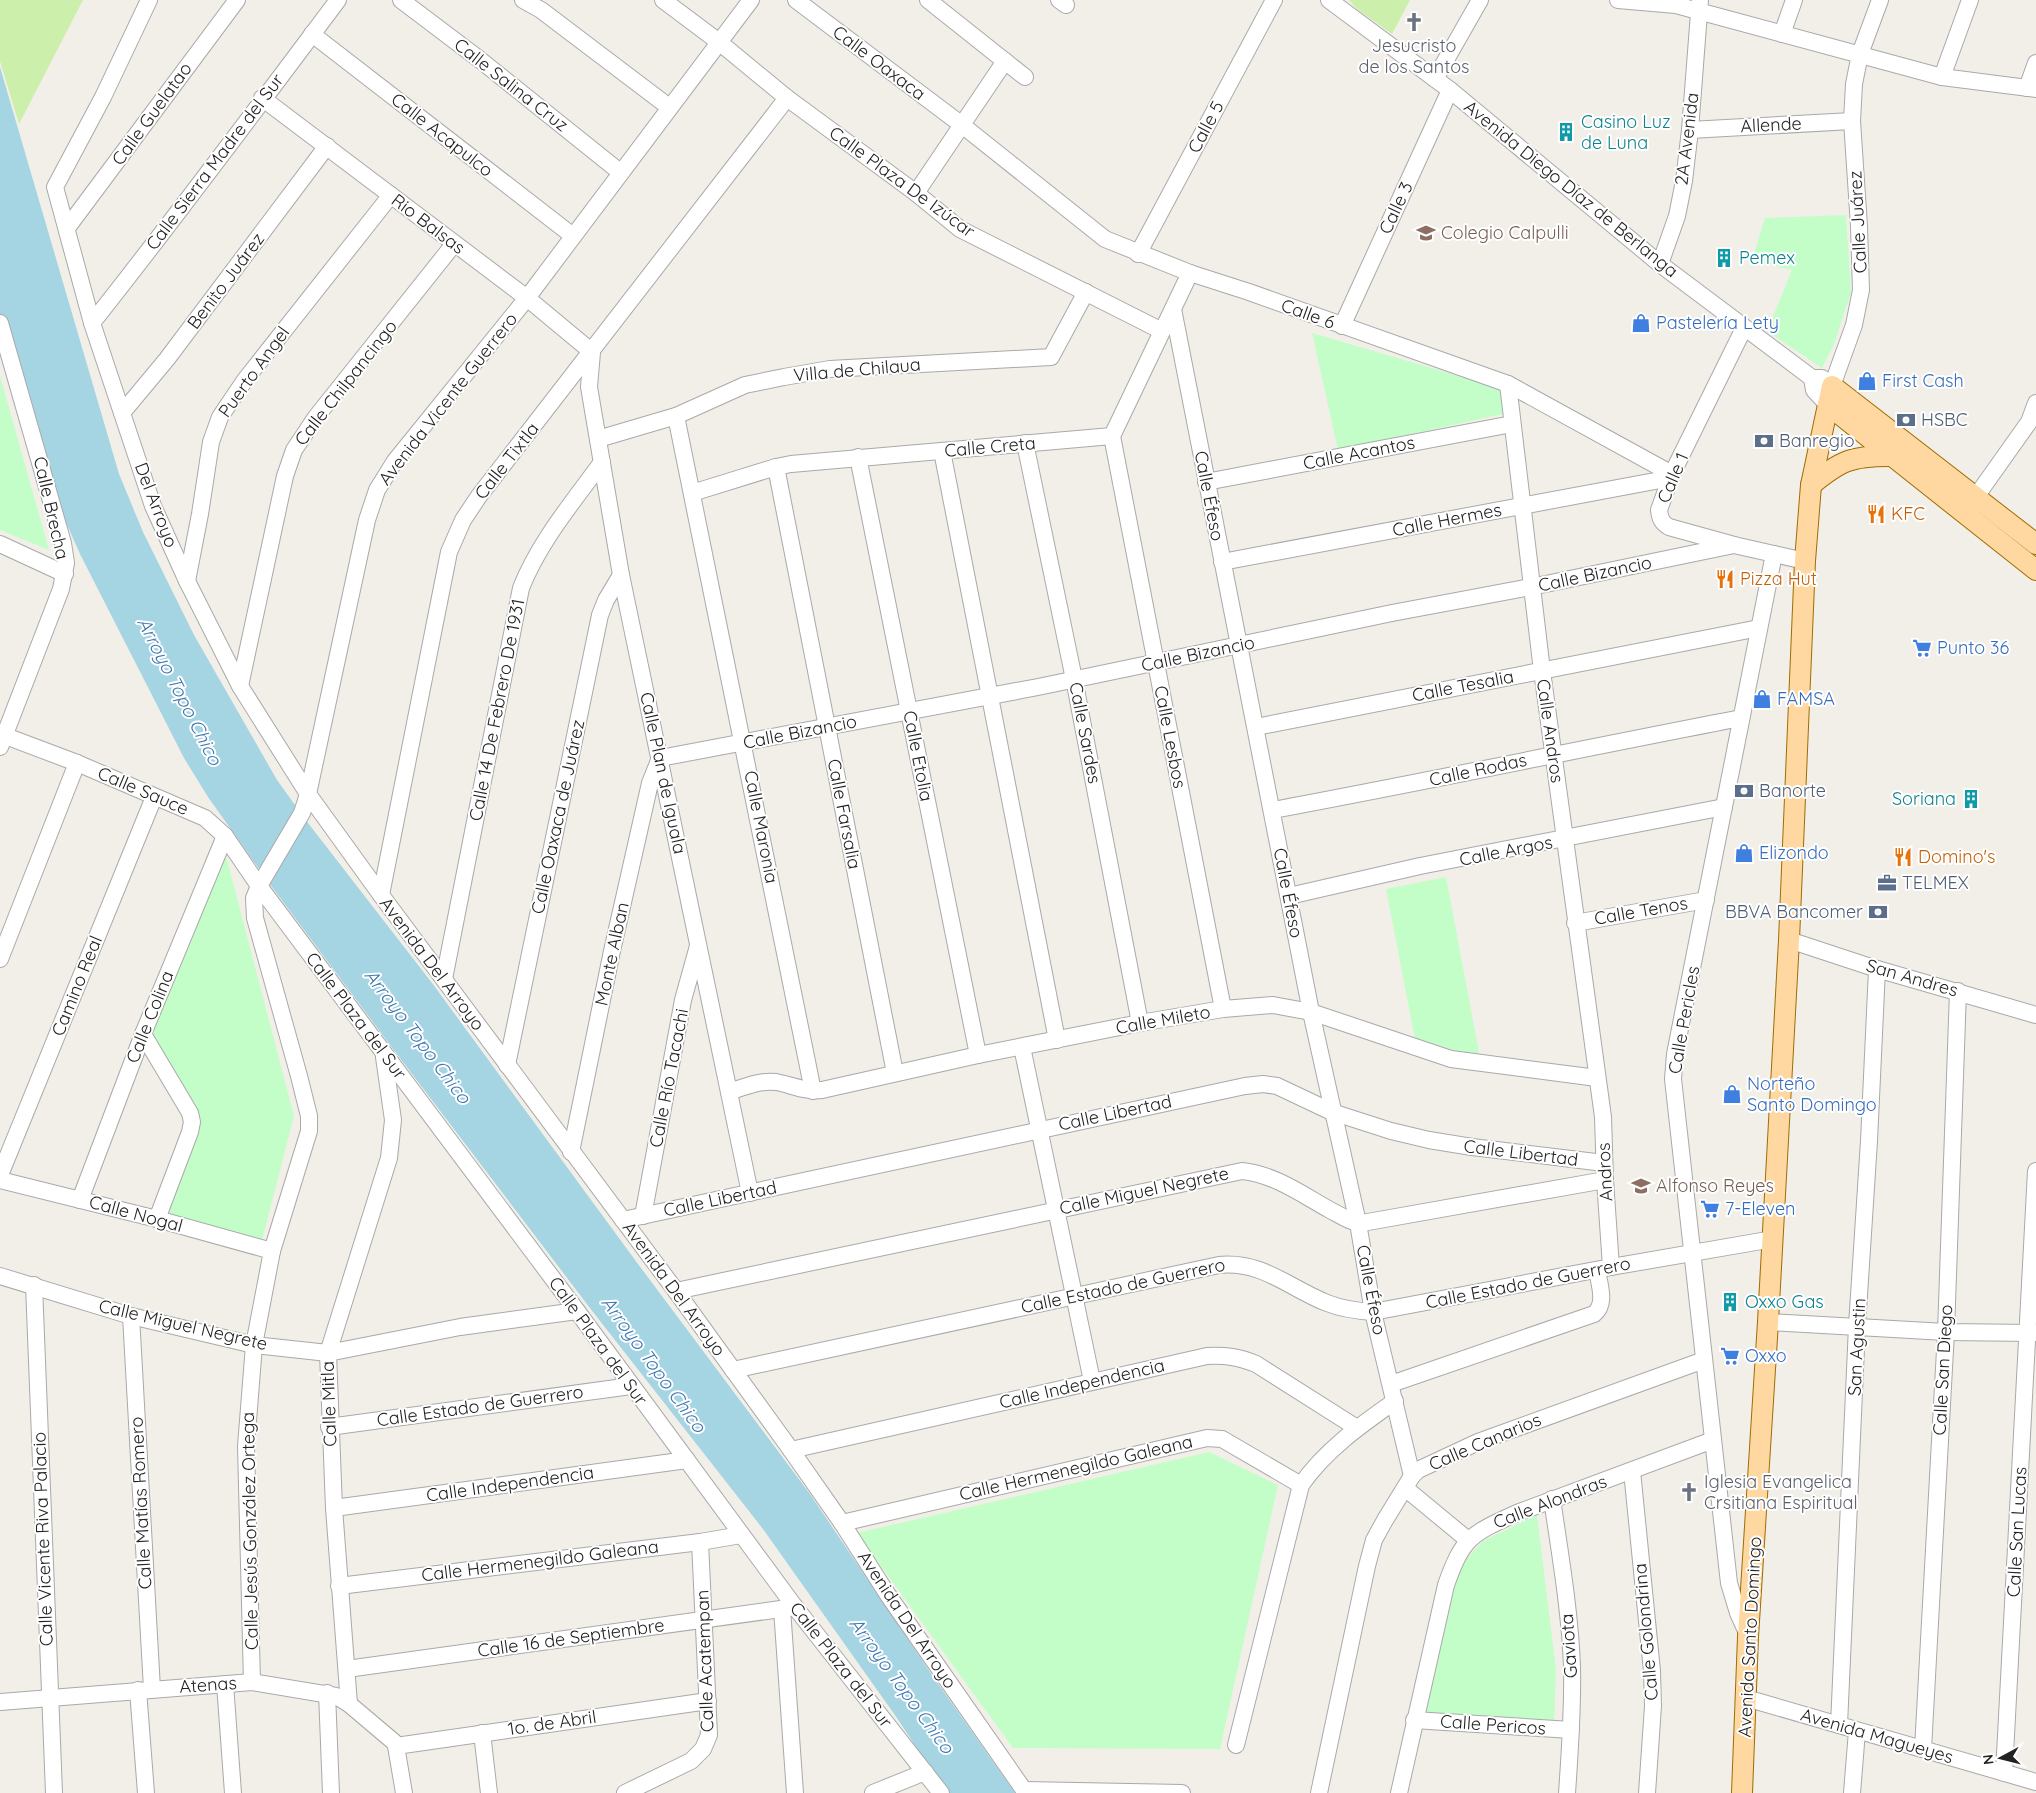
<svg xmlns="http://www.w3.org/2000/svg" width="2036" height="1793" font-family="Quicksand,sans-serif">
<rect width="100%" height="100%" fill="#f2efe8"/>
<!-- grass -->
<g fill="#ccefab">
<polygon points="0,0 83,0 19,124 0,61"/>
<polygon points="1349,0 1410,0 1392,34 1357,9"/>
</g>
<!-- park -->
<g fill="#c3fec9">
<polygon points="1846,215 1851,292 1834,344 1822,368 1767,331 1792,270 1752,260 1765,218"/>
<polygon points="1312,333 1500,388 1503,414 1338,450"/>
<polygon points="0,376 49,550 0,530"/>
<polygon points="225,852 294,1116 262,1240 168,1213 201,1119 147,1028"/>
<polygon points="1446,877 1480,1058 1415,1039 1386,889"/>
<polygon points="1209,1452 1278,1485 1220,1749 1013,1748 857,1533"/>
<polygon points="1537,1515 1556,1670 1554,1726 1422,1712 1455,1571 1483,1541"/>
</g>
<!-- water -->
<polygon fill="#a5d4e3" points="0,67 119,474 143,532 194,635 277,780 308,823 432,983 638,1264 810,1494 934,1678 1015,1793 946,1793 897,1718 763,1529 593,1312 393,1049 269,883 208,797 184,758 80,554 43,470 0,323"/>
<g fill="none" stroke-linecap="round" stroke-linejoin="round">
<!-- minor casing -->
<g stroke="#a9a9a9" stroke-width="18">
<g id="minor">
<polyline points="149,0 103,97 55,187 92,323 153,506 187,581 240,686 308,794 381,895 676,1291 791,1450 842,1523 888,1595 1026,1793"/>
<polyline points="401,0 479,59 620,172"/>
<polyline points="523,0 541,10 669,107"/>
<polyline points="663,0 719,42 787,98 916,193 960,229 1162,331"/>
<polyline points="796,0 962,125 1105,239 1190,273 1249,292 1508,384 1672,474"/>
<polyline points="928,0 1025,77"/>
<polyline points="1059,0 1066,5"/>
<polyline points="1329,0 1450,90 1660,264 1812,378 1822,378 1832,386 1854,325 1861,290 1859,226 1852,121 1854,84 1860,54 1880,0"/>
<polyline points="1618,0 1676,5 1942,77 2036,89"/>
<polyline points="312,34 573,236"/>
<polyline points="1782,34 1794,0"/>
<polyline points="1942,77 1970,0"/>
<polyline points="1435,79 1480,0"/>
<polyline points="2027,88 2036,63"/>
<polyline points="262,98 527,298 592,352 589,387 621,575 750,1193"/>
<polyline points="1690,130 1852,121"/>
<polyline points="916,193 1005,61"/>
<polyline points="67,228 237,0"/>
<polyline points="1138,254 1274,0"/>
<polyline points="1660,264 1677,216 1684,181 1690,130 1700,0"/>
<polyline points="1173,309 1311,1012 1358,1223 1373,1312 1412,1476"/>
<polyline points="0,323 63,543 66,563 61,589 0,747"/>
<path d="M 92,323 C 176,217 257,108 338,0"/>
<polyline points="1342,326 1450,90"/>
<path d="M 1744,328 L 1672,474 L 1659,510 C 1660,519 1662,523 1669,527 L 1734,545 L 1805,561"/>
<polyline points="1812,378 1814,390 1828,405"/>
<polyline points="1508,384 1542,671 1603,1117 1605,1180 1611,1267"/>
<polyline points="122,413 167,359 327,146"/>
<polyline points="676,416 813,1091"/>
<polyline points="1112,436 1223,1009"/>
<polyline points="1112,436 1190,273"/>
<polyline points="598,439 676,416 745,385 784,377 830,369 1051,357 1086,292"/>
<polyline points="1025,443 1074,679 1140,1023"/>
<polyline points="942,451 1057,1040"/>
<polyline points="858,457 978,1055"/>
<polyline points="776,467 895,1073"/>
<polyline points="1206,482 1512,424"/>
<polyline points="692,493 776,467 791,464 1112,436"/>
<polyline points="1975,498 2029,422 2036,403"/>
<polyline points="0,544 65,574"/>
<polyline points="1222,562 1671,478"/>
<polyline points="187,581 200,514 211,442 220,417 245,380 391,195"/>
<polyline points="240,686 285,476 294,450 316,417 454,244"/>
<polyline points="1256,727 1759,628"/>
<polyline points="0,734 77,763 205,818 225,836 259,886 577,1311 795,1607 941,1793"/>
<path d="M 1273,810 C 1429,781 1585,748 1741,718"/>
<polyline points="381,895 449,552 463,520 479,496 787,98"/>
<polyline points="1289,896 1420,866 1724,807"/>
<polyline points="1575,923 1706,900"/>
<polyline points="1789,940 1877,969 2036,1015"/>
<polyline points="0,959 77,763"/>
<path d="M 444,979 L 521,588 C 539,542 573,502 602,462"/>
<polyline points="143,1034 190,1113 192,1122 190,1132 157,1219"/>
<polyline points="1022,1047 1092,1381"/>
<polyline points="507,1065 600,615 606,600 621,575"/>
<path d="M 729,1092 C 744,1087 760,1080 776,1082 C 792,1085 805,1092 822,1090 L 978,1055 L 1140,1023 L 1223,1009 L 1273,1005 L 1311,1012 L 1451,1059 L 1597,1078"/>
<polyline points="571,1152 612,951 650,783 660,758 1038,687 1392,613 1531,587 1734,545"/>
<polyline points="0,1175 154,797"/>
<polyline points="0,1180 157,1219 272,1251"/>
<polyline points="80,1200 143,1034 225,836"/>
<polyline points="643,1216 683,1000 698,946"/>
<polyline points="623,1220 1245,1086 1263,1084 1277,1086 1332,1112 1391,1131 1429,1140 1472,1147 1604,1163"/>
<polyline points="0,1276 131,1316 254,1345 328,1353 460,1327 577,1311"/>
<polyline points="34,1285 54,1793"/>
<path d="M 676,1291 L 1242,1171 C 1274,1174 1303,1195 1330,1210 C 1340,1215 1351,1223 1362,1223 L 1605,1180"/>
<polyline points="131,1316 152,1689"/>
<polyline points="1768,1322 1946,1332 2036,1333"/>
<path d="M 733,1370 L 1219,1265 C 1263,1261 1289,1288 1327,1303 C 1342,1309 1358,1311 1373,1312 L 1611,1267 L 1773,1239"/>
<path d="M 1391,1384 L 1594,1314 C 1607,1304 1599,1284 1597,1270"/>
<polyline points="329,1427 631,1386"/>
<path d="M 791,1450 L 1207,1356 C 1226,1355 1239,1357 1256,1364 L 1357,1428"/>
<polyline points="1632,1471 1652,1671 1653,1706 1647,1793"/>
<polyline points="1405,1488 1468,1540"/>
<path d="M 1552,1499 C 1560,1554 1570,1611 1572,1667 C 1573,1709 1570,1751 1567,1793"/>
<polyline points="334,1508 687,1460"/>
<polyline points="842,1523 1207,1438 1222,1439 1301,1485"/>
<polyline points="339,1586 700,1542 741,1535"/>
<polyline points="782,1609 795,1793"/>
<polyline points="1748,1635 1738,1613 1729,1583 1673,1079 1675,1054 1774,554"/>
<polyline points="347,1669 795,1607"/>
<polyline points="252,1682 246,1446 254,1345 272,1251 309,1131 309,1116 299,1076 255,918 254,898 259,886 302,813 308,794 367,520 377,490 395,461 527,298 751,0"/>
<polyline points="225,1684 233,1793"/>
<polyline points="138,1690 146,1793"/>
<polyline points="327,1693 331,1793"/>
<polyline points="1746,1698 2036,1782"/>
<polyline points="0,1702 252,1682 336,1696 349,1704 394,1742 396,1746 404,1793"/>
<polyline points="349,1704 334,1508 328,1353 389,1158 393,1120 384,1057"/>
<polyline points="1414,1720 1571,1730"/>
<polyline points="1839,1725 1857,1326 1869,1141 1877,969"/>
<polyline points="482,1733 489,1793"/>
<path d="M 1236,1745 L 1301,1485 C 1325,1450 1361,1425 1395,1401"/>
<polyline points="396,1746 708,1701"/>
<polyline points="1923,1749 1946,1332 1958,991"/>
<polyline points="2004,1773 2036,1171"/>
<polyline points="1024,1790 1182,1793"/>
<polyline points="625,1793 691,1761 703,1749 709,1735 700,1542"/>
<polyline points="873,1793 925,1772"/>
<polyline points="1319,1793 1367,1566 1374,1540 1385,1520 1412,1476 1418,1470 1478,1442 1704,1360"/>
<path d="M 1399,1793 L 1446,1585 C 1463,1537 1471,1534 1517,1513 L 1713,1440"/>
<polyline points="1852,1793 1857,1731"/>
</g>
</g>
<!-- major casing -->
<g stroke="#9f6d00" stroke-width="22">
<g id="major">
<polyline points="1828,405 2036,570"/>
<path d="M 1811,485 C 1840,461 1851,456 1889,456"/>
<polyline points="1742,1793 1748,1637 1768,1322 1789,940 1805,561 1811,485 1832,386 2036,544"/>
</g>
</g>
<!-- minor -->
<use href="#minor" stroke="#fff" stroke-width="16"/>
<!-- major -->
<use href="#major" stroke="#ffd7a0" stroke-width="20"/>
</g>
<!-- icons -->
<defs>
<g id="church-bare" transform="scale(1.5)"><path d="M-1.2-6h2.4v3.5h3.3v2.4h-3.3V6h-2.4V-.1h-3.3v-2.4h3.3Z" fill="#6b7280" stroke="#fff" stroke-width="2.5" paint-order="stroke"/></g>
<g id="building-bare" transform="scale(1.5)"><path d="M-4-6H4V6H1V3H-1V6H-4ZM-2.5-4.3h1.7v1.8h-1.7ZM.8-4.3h1.7v1.8H.8ZM-2.5-1h1.7V.8h-1.7ZM.8-1h1.7V.8H.8Z" fill="#0f9aa8" stroke="#fff" stroke-width="2.5" paint-order="stroke"/></g>
<g id="school-bare" transform="scale(1.5)"><path d="M0-5L7-2L0 1L-7-2ZM-4 1L0 2.5L4 1V4Q0 6-4 4Z" fill="#8d6e63" stroke="#fff" stroke-width="2.5" paint-order="stroke"/></g>
<g id="shop-bare" transform="scale(1.5)"><path d="M-5-2.5h2.3a2.7 3.5 0 0 1 5.4 0H5L5.5 6h-11ZM-1.5-2.5h3a1.5 2.3 0 0 0-3 0Z" fill="#3f7fe0" stroke="#fff" stroke-width="2.5" paint-order="stroke"/></g>
<g id="bank-bare" transform="scale(1.5)"><path d="M-6-4H6V4H-6ZM0-2.3a2.3 2.3 0 1 0 0 4.6a2.3 2.3 0 1 0 0-4.6Z" fill="#5c6f8a" stroke="#fff" stroke-width="2.5" paint-order="stroke"/></g>
<g id="restaurant-bare" transform="scale(1.5)"><path d="M-5-6h1v4h1v-4h1v4h1v-4h1v5L-1.5 .5V6h-2V.5L-5-1ZM5-6V6H3V1.5H1.5Q1.5-4 5-6Z" fill="#e8710a" stroke="#fff" stroke-width="2.5" paint-order="stroke"/></g>
<g id="supermarket-bare" transform="scale(1.5)"><path d="M-6-5.5h2.5l.6 2H6L4.5 2H-2.5L-4.4-4H-6ZM-1.5 3.2a1.3 1.3 0 1 0 .1 0ZM3 3.2a1.3 1.3 0 1 0 .1 0Z" fill="#3f7fe0" stroke="#fff" stroke-width="2.5" paint-order="stroke"/></g>
<g id="office-bare" transform="scale(1.5)"><path d="M-6-3h4V-5.5h4V-3h4V5H-6ZM-1-4.5V-3h2v-1.5ZM-6 0V1H6V0Z" fill="#5c6f8a" stroke="#fff" stroke-width="2.5" paint-order="stroke"/></g>
<g id="university-bare" transform="scale(1.5)"><path d="M0-5L7-2L0 1L-7-2ZM-4 1L0 2.5L4 1V4Q0 6-4 4Z" fill="#8d6e63" stroke="#fff" stroke-width="2.5" paint-order="stroke"/></g>
</defs>
<g fill-rule="evenodd">
<use href="#church-bare" x="1414" y="22"/>
<use href="#building-bare" x="1566" y="132"/>
<use href="#school-bare" x="1426" y="233"/>
<use href="#building-bare" x="1724" y="258"/>
<use href="#shop-bare" x="1641" y="323"/>
<use href="#shop-bare" x="1867" y="381"/>
<use href="#bank-bare" x="1906" y="420"/>
<use href="#bank-bare" x="1764" y="441"/>
<use href="#restaurant-bare" x="1876" y="514"/>
<use href="#restaurant-bare" x="1725" y="579"/>
<use href="#supermarket-bare" x="1922" y="648"/>
<use href="#shop-bare" x="1762" y="699"/>
<use href="#bank-bare" x="1744" y="791"/>
<use href="#building-bare" x="1971" y="799"/>
<use href="#shop-bare" x="1744" y="853"/>
<use href="#restaurant-bare" x="1903" y="857"/>
<use href="#office-bare" x="1887" y="883"/>
<use href="#bank-bare" x="1878" y="912"/>
<use href="#shop-bare" x="1732" y="1094"/>
<use href="#university-bare" x="1641" y="1186"/>
<use href="#supermarket-bare" x="1710" y="1209"/>
<use href="#building-bare" x="1730" y="1302"/>
<use href="#supermarket-bare" x="1730" y="1356"/>
<use href="#church-bare" x="1689" y="1492"/>
</g>
<g text-anchor="middle" stroke-width="4" stroke-linejoin="round" paint-order="stroke">
<!-- worship labels -->
<g font-size="18" fill="#5b616d" stroke="#fff">
<text x="1414" y="52">Jesucristo<tspan x="1414" dy="21">de los Santos</tspan></text>
<text x="1704" y="1488" text-anchor="start">Iglesia Evangelica<tspan x="1704" dy="21">Crsitiana Espiritual</tspan></text>
</g>
<!-- street labels -->
<g font-size="18" fill="#222" stroke="#fff">
<text transform="translate(879 63) rotate(37)" y="6">Calle Oaxaca</text>
<text transform="translate(511 85) rotate(38)" y="6">Calle Salina Cruz</text>
<text transform="translate(152 114) rotate(-54)" y="6">Calle Guelatao</text>
<text transform="translate(1771 125) rotate(-3)" y="6">Allende</text>
<text transform="translate(1206 127) rotate(-62)" y="6">Calle 5</text>
<text transform="translate(442 135) rotate(38)" y="6">Calle Acapulco</text>
<text transform="translate(1687 139) rotate(-83)" y="6">2A Avenida</text>
<text transform="translate(215 162) rotate(-53)" y="6">Calle Sierra Madre del Sur</text>
<text transform="translate(902 182) rotate(36)" y="6">Calle Plaza De Izúcar</text>
<text transform="translate(1571 189) rotate(39)" y="6">Avenida Diego Díaz de Berlanga</text>
<text transform="translate(1396 208) rotate(-65)" y="6">Calle 3</text>
<text transform="translate(1858 222) rotate(-93)" y="6">Calle Juárez</text>
<text transform="translate(428 224) rotate(37)" y="6">Rio Balsas</text>
<text transform="translate(226 281) rotate(-53)" y="6">Benito Juárez</text>
<text transform="translate(1308 314) rotate(20)" y="6">Calle 6</text>
<text transform="translate(857 370) rotate(-5)" y="6">Villa de Chilaua</text>
<text transform="translate(254 372) rotate(-54)" y="6">Puerto Angel</text>
<text transform="translate(346 383) rotate(-52)" y="6">Calle Chilpancingo</text>
<text transform="translate(448 399) rotate(-52)" y="6">Avenida Vicente Guerrero</text>
<text transform="translate(990 447) rotate(-5)" y="6">Calle Creta</text>
<text transform="translate(1359 453) rotate(-11)" y="6">Calle Acantos</text>
<text transform="translate(507 461) rotate(-52)" y="6">Calle Tixtla</text>
<text transform="translate(1673 478) rotate(-67)" y="6">Calle 1</text>
<text transform="translate(1209 496) rotate(79)" y="6">Calle Éfeso</text>
<text transform="translate(156 505) rotate(69)" y="6">Del Arroyo</text>
<text transform="translate(51 508) rotate(77)" y="6">Calle Brecha</text>
<text transform="translate(1447 520) rotate(-11)" y="6">Calle Hermes</text>
<text transform="translate(1595 574) rotate(-12)" y="6">Calle Bizancio</text>
<text transform="translate(1198 654) rotate(-12)" y="6">Calle Bizancio</text>
<text transform="translate(1463 686) rotate(-11)" y="6">Calle Tesalia</text>
<text transform="translate(497 710) rotate(-79)" y="6">Calle 14 De Febrero De 1931</text>
<text transform="translate(1550 731) rotate(82)" y="6">Calle Andros</text>
<text transform="translate(800 732) rotate(-11)" y="6">Calle Bizancio</text>
<text transform="translate(1085 733) rotate(79)" y="6">Calle Sardes</text>
<text transform="translate(1170 737) rotate(79)" y="6">Calle Lesbos</text>
<text transform="translate(918 756) rotate(79)" y="6">Calle Etolia</text>
<text transform="translate(1478 770) rotate(-12)" y="6">Calle Rodas</text>
<text transform="translate(663 773) rotate(78)" y="6">Calle Plan de Iguala</text>
<text transform="translate(143 791) rotate(23)" y="6">Calle Sauce</text>
<text transform="translate(844 814) rotate(79)" y="6">Calle Farsalia</text>
<text transform="translate(558 817) rotate(-78)" y="6">Calle Oaxaca de Juárez</text>
<text transform="translate(761 827) rotate(79)" y="6">Calle Maronia</text>
<text transform="translate(1506 851) rotate(-11)" y="6">Calle Argos</text>
<text transform="translate(1288 893) rotate(79)" y="6">Calle Éfeso</text>
<text transform="translate(1641 911) rotate(-10)" y="6">Calle Tenos</text>
<text transform="translate(612 954) rotate(-78)" y="6">Monte Alban</text>
<text transform="translate(432 964) rotate(53)" y="6">Avenida Del Arroyo</text>
<text transform="translate(1912 978) rotate(16)" y="6">San Andres</text>
<text transform="translate(77 986) rotate(-68)" y="6">Camino Real</text>
<text transform="translate(356 1016) rotate(53)" y="6">Calle Plaza del Sur</text>
<text transform="translate(150 1017) rotate(-68)" y="6">Calle Colina</text>
<text transform="translate(1163 1020) rotate(-10)" y="6">Calle Mileto</text>
<text transform="translate(1684 1020) rotate(-80)" y="6">Calle Pericles</text>
<text transform="translate(669 1078) rotate(-79)" y="6">Calle Río Tacachi</text>
<text transform="translate(1115 1113) rotate(-12)" y="6">Calle Libertad</text>
<text transform="translate(1521 1153) rotate(7)" y="6">Calle Libertad</text>
<text transform="translate(1605 1172) rotate(-93)" y="6">Andros</text>
<text transform="translate(1144 1191) rotate(-12)" y="6">Calle Miguel Negrete</text>
<text transform="translate(720 1199) rotate(-12)" y="6">Calle Libertad</text>
<text transform="translate(136 1214) rotate(15)" y="6">Calle Nogal</text>
<text transform="translate(1528 1283) rotate(-11)" y="6">Calle Estado de Guerrero</text>
<text transform="translate(1123 1286) rotate(-12)" y="6">Calle Estado de Guerrero</text>
<text transform="translate(674 1289) rotate(54)" y="6">Avenida Del Arroyo</text>
<text transform="translate(1371 1290) rotate(79)" y="6">Calle Éfeso</text>
<text transform="translate(183 1325) rotate(13)" y="6">Calle Miguel Negrete</text>
<text transform="translate(598 1341) rotate(54)" y="6">Calle Plaza del Sur</text>
<text transform="translate(1857 1347) rotate(-87)" y="6">San Agustin</text>
<text transform="translate(1943 1370) rotate(-87)" y="6">Calle San Diego</text>
<text transform="translate(1082 1384) rotate(-13)" y="6">Calle Independencia</text>
<text transform="translate(329 1404) rotate(-92)" y="6">Calle Mitla</text>
<text transform="translate(480 1406) rotate(-8)" y="6">Calle Estado de Guerrero</text>
<text transform="translate(1485 1442) rotate(-23)" y="6">Calle Canarios</text>
<text transform="translate(1076 1468) rotate(-13)" y="6">Calle Hermenegildo Galeana</text>
<text transform="translate(510 1484) rotate(-8)" y="6">Calle Independencia</text>
<text transform="translate(1550 1502) rotate(-21)" y="6">Calle Alondras</text>
<text transform="translate(141 1503) rotate(-93)" y="6">Calle Matías Romero</text>
<text transform="translate(250 1531) rotate(-91)" y="6">Calle Jesús González Ortega</text>
<text transform="translate(2017 1532) rotate(-87)" y="6">Calle San Lucas</text>
<text transform="translate(43 1539) rotate(-92)" y="6">Calle Vicente Riva Palacio</text>
<text transform="translate(540 1561) rotate(-7)" y="6">Calle Hermenegildo Galeana</text>
<text transform="translate(907 1620) rotate(56)" y="6">Avenida Del Arroyo</text>
<text transform="translate(1646 1632) rotate(-95)" y="6">Calle Golondrina</text>
<text transform="translate(1750 1637) rotate(-87)" y="6">Avenida Santo Domingo</text>
<text transform="translate(571 1638) rotate(-8)" y="6">Calle 16 de Septiembre</text>
<text transform="translate(1569 1646) rotate(-94)" y="6">Gaviota</text>
<text transform="translate(705 1661) rotate(-92)" y="6">Calle Acatempan</text>
<text transform="translate(841 1665) rotate(52)" y="6">Calle Plaza del Sur</text>
<text transform="translate(208 1685) rotate(-4)" y="6">Atenas</text>
<text transform="translate(552 1723) rotate(-8)" y="6">1o. de Abril</text>
<text transform="translate(1493 1725) rotate(4)" y="6">Calle Pericos</text>
<text transform="translate(1877 1736) rotate(16)" y="6">Avenida Magueyes</text>
</g>
<!-- culture labels -->
<g font-size="18" fill="#0d838f" stroke="#fff" text-anchor="start">
<text x="1581" y="128">Casino Luz<tspan x="1581" dy="21">de Luna</tspan></text>
<text x="1739" y="264">Pemex</text>
<text x="1956" y="805" text-anchor="end">Soriana</text>
<text x="1745" y="1308">Oxxo Gas</text>
</g>
<!-- education labels -->
<g font-size="18" fill="#785e54" stroke="#fff" text-anchor="start">
<text x="1441" y="239">Colegio Calpulli</text>
<text x="1656" y="1192">Alfonso Reyes</text>
</g>
<!-- shop labels -->
<g font-size="18" fill="#366cbe" stroke="#fff" text-anchor="start">
<text x="1656" y="329">Pastelería Lety</text>
<text x="1882" y="387">First Cash</text>
<text x="1937" y="654">Punto 36</text>
<text x="1777" y="705">FAMSA</text>
<text x="1759" y="859">Elizondo</text>
<text x="1747" y="1090">Norteño<tspan x="1747" dy="21">Santo Domingo</tspan></text>
<text x="1725" y="1215">7-Eleven</text>
<text x="1745" y="1362">Oxxo</text>
</g>
<!-- service labels -->
<g font-size="18" fill="#4e5e75" stroke="#fff" text-anchor="start">
<text x="1921" y="426">HSBC</text>
<text x="1779" y="447">Banregio</text>
<text x="1759" y="797">Banorte</text>
<text x="1902" y="889">TELMEX</text>
<text x="1863" y="918" text-anchor="end">BBVA Bancomer</text>
</g>
<!-- food labels -->
<g font-size="18" fill="#c56008" stroke="#fff" text-anchor="start">
<text x="1891" y="520">KFC</text>
<text x="1740" y="585">Pizza Hut</text>
<text x="1918" y="863">Domino's</text>
</g>
<!-- water labels -->
<g font-size="19" font-style="italic" fill="#4179b2" stroke="#fff">
<text transform="translate(180 691) rotate(63)" y="7">Arroyo Topo Chico</text>
<text transform="translate(418 1036) rotate(53)" y="7">Arroyo Topo Chico</text>
<text transform="translate(654 1364) rotate(54)" y="7">Arroyo Topo Chico</text>
<text transform="translate(902 1685) rotate(54)" y="7">Arroyo Topo Chico</text>
</g>
</g>
<!-- north arrow -->
<g transform="translate(2001 1758) rotate(263)" stroke="#ffffff" stroke-width="4" paint-order="stroke">
<path d="M0-4L9 19L0 12L-9 19Z" fill="#222222"/>
<text y="-8" font-size="14" font-weight="bold" text-anchor="middle" fill="#222222">N</text>
</g>
</svg>
